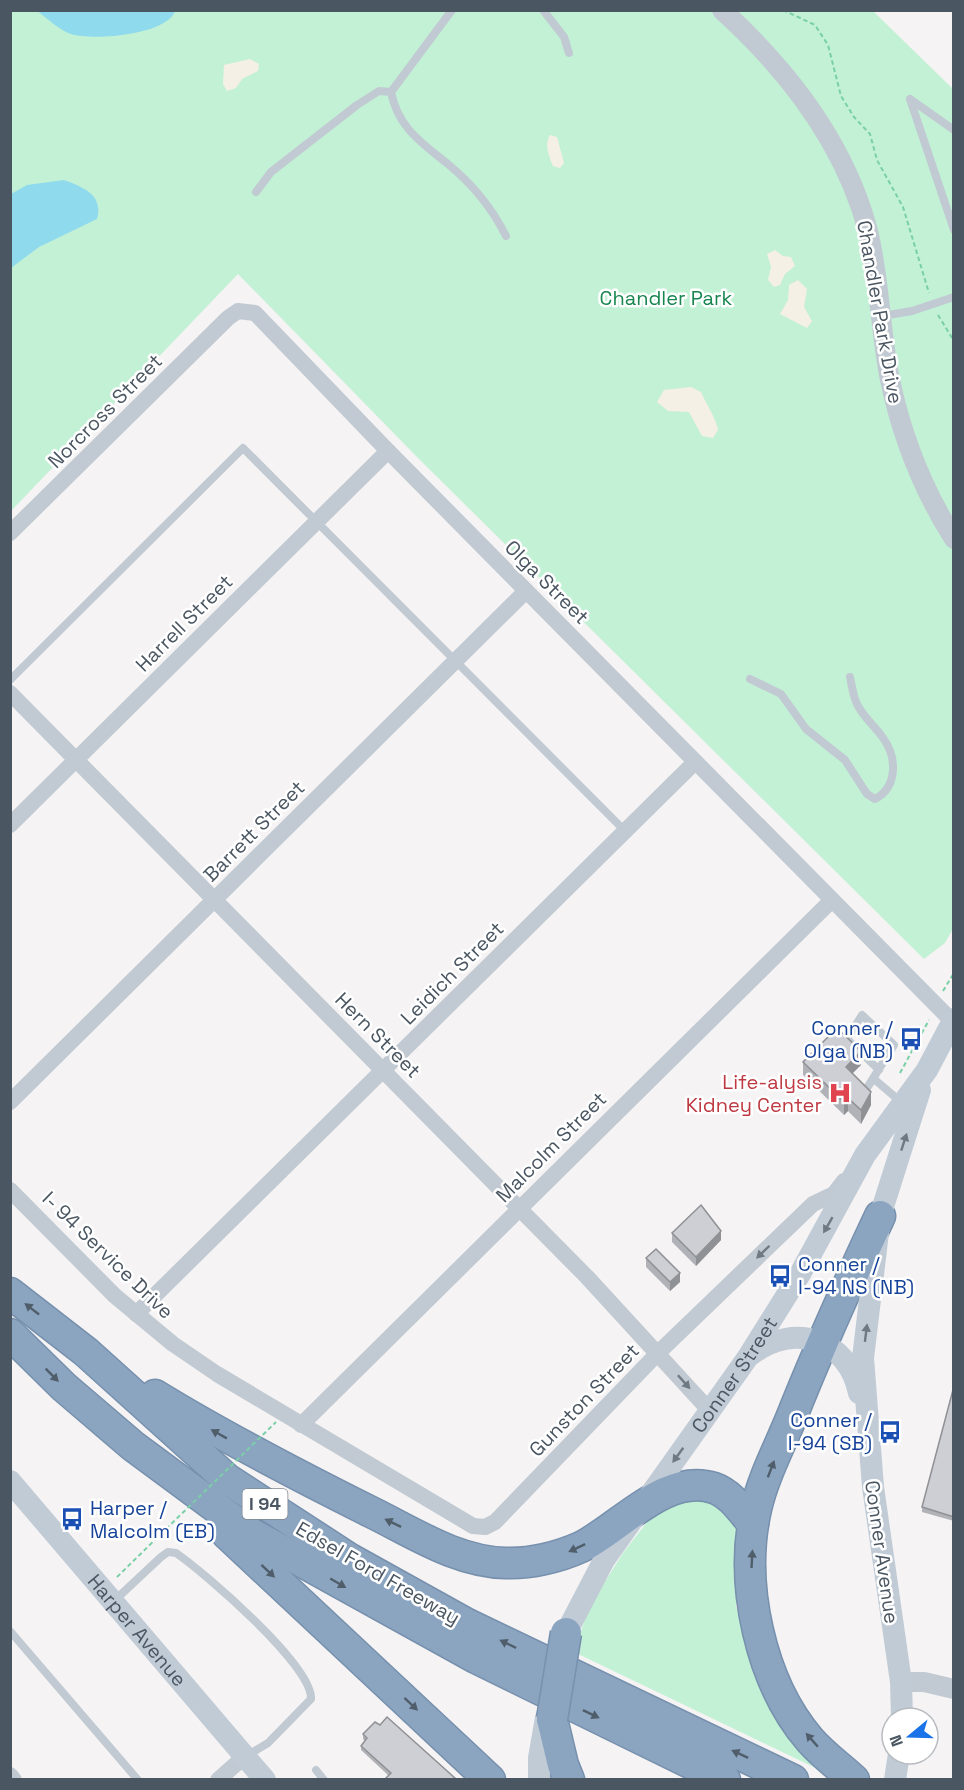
<svg xmlns="http://www.w3.org/2000/svg" width="964" height="1790" font-family="'Space Grotesk',sans-serif">
<rect width="100%" height="100%" fill="#f5f3f3"/>
<!-- green -->
<g fill="#c3f1d5">
<polygon points="11,11 873,11 953,89 954,927 945,943 924,959 418,458 238,274 11,511"/>
<polygon points="680,1495 712,1497 739,1530 736,1606 745,1641 761,1681 826,1773 574,1652 589,1607 623,1553 654,1513"/>
</g>
<!-- sand -->
<g fill="#f5f0e5">
<polygon points="250,59 259,64 258,71 242,79 236,88 227,91 223,84 224,65"/>
<path d="M 550,135 L 557,137 L 564,163 L 560,168 L 553,166 C 549,156 544,145 550,135 Z"/>
<polygon points="775,250 783,256 791,257 795,266 785,274 780,285 774,287 768,280 771,267 767,254"/>
<polygon points="798,280 807,289 804,307 812,321 807,328 780,314 788,300 789,285"/>
<path d="M 691,387 L 701,392 C 706,404 716,418 718,430 L 713,438 L 702,436 L 689,412 L 668,411 L 657,402 L 664,390 Z"/>
</g>
<!-- water -->
<g fill="#90daee">
<path d="M 37,11 L 175,11 C 167,35 93,41 71,34 C 59,30 47,18 37,11 Z"/>
<path d="M 64,180 C 83,187 104,195 97,219 L 39,247 L 11,268 L 11,194 L 27,185 Z"/>
</g>
<g fill="none" stroke-linecap="round" stroke-linejoin="round">
<!-- motorway casing -->
<g stroke="#7690ad" stroke-width="33">
<g id="motorway">
<polyline points="10,1293 86,1352 227,1479 350,1559 467,1624 793,1780"/>
<polyline points="10,1334 64,1387 133,1446 252,1534 476,1658 725,1780"/>
<path d="M 155,1395 C 225,1438 297,1475 371,1512 C 414,1533 457,1562 506,1563 C 530,1564 559,1557 581,1547 C 620,1528 666,1472 714,1488 C 731,1494 742,1511 753,1524"/>
<polyline points="227,1534 490,1780"/>
<polyline points="552,1719 563,1765 569,1780"/>
<path d="M 854,1780 C 840,1767 823,1755 810,1740 C 760,1682 739,1583 756,1509 C 763,1477 780,1446 792,1416 C 819,1348 849,1282 880,1216"/>
</g>
</g>
<!-- path -->
<g stroke="#7ad0a6" stroke-width="2" stroke-dasharray="4.5 3" stroke-linecap="butt">
<polyline points="783,10 815,25 828,45 841,96 854,117 870,134 877,160 903,207 929,293"/>
<polyline points="938,315 954,341"/>
<polyline points="943,991 954,973"/>
<polyline points="900,1073 929,1020"/>
<polyline points="117,1577 166,1529"/>
</g>
<!-- service -->
<g stroke="#c1cad2" stroke-width="8">
<path d="M 452,10 L 391,92 C 398,128 422,143 449,165 C 472,184 493,210 506,236"/>
<polyline points="543,10 564,37 569,53"/>
<polyline points="910,99 954,230"/>
<polyline points="910,99 954,130"/>
<polyline points="256,192 271,172 357,105 379,91 391,92"/>
<polyline points="882,316 912,311 954,297"/>
<path d="M 750,679 L 781,694 L 806,729 L 845,760 L 867,794 L 875,799 C 898,787 897,757 883,738 C 875,726 863,717 857,704 C 853,696 852,686 850,677"/>
<polyline points="10,680 243,448 625,831"/>
<polyline points="874,1079 901,1102"/>
<polyline points="867,1088 894,1045 862,1015 847,1039 879,1070"/>
<path d="M 114,1601 L 161,1557 L 168,1552 L 176,1553 C 205,1573 313,1666 311,1699 L 268,1743 L 246,1756"/>
<polyline points="10,1631 138,1780"/>
<polyline points="316,1770 324,1780"/>
</g>
<!-- minor -->
<g stroke="#c1cad2" stroke-width="16">
<polyline points="10,533 228,318 238,311 255,313 388,451 952,1021"/>
<polyline points="10,693 587,1277 710,1411"/>
<polyline points="10,825 388,451"/>
<polyline points="10,1102 526,591"/>
<polyline points="10,1190 115,1296 173,1344 217,1374 473,1526 485,1527 495,1522 658,1353 813,1204 834,1194 844,1181"/>
<polyline points="136,1314 695,762"/>
<polyline points="301,1425 832,900"/>
<polyline points="10,1775 14,1780"/>
<polyline points="218,1780 245,1756"/>
</g>
<!-- tertiary -->
<g stroke="#c1cad2" stroke-width="20">
<path d="M 722,10 C 788,70 845,144 868,231 C 880,280 880,331 890,380 C 902,437 923,490 954,539"/>
<polyline points="901,1682 924,1682 954,1689"/>
</g>
<!-- secondary -->
<g stroke="#c1cbd6" stroke-width="22">
<path d="M 752,1354 C 795,1322 848,1339 859,1393"/>
<path id="s1" d="M 10,1481 L 265,1780"/>
<path id="s2" d="M 566,1633 L 604,1560 L 748,1357 L 800,1274 L 865,1155 L 927,1070 L 954,1019"/>
<polyline points="902,1718 901,1682 873,1487 863,1358 880,1216 920,1090"/>
<polyline points="539,1780 539,1758 546,1718"/>
<polyline points="895,1780 899,1754"/>
</g>
<!-- motorway -->
<use href="#motorway" stroke="#8ba5c1" stroke-width="30"/>
<!-- motorway-bridge casing -->
<g stroke="#7690ad" stroke-width="33" stroke-linecap="butt">
<polyline id="motorway-bridge" points="552,1719 566,1633"/>
</g>
<!-- path-bridge -->
<polyline stroke="#7ad0a6" stroke-width="2" stroke-dasharray="4.5 3" stroke-linecap="butt" points="166,1529 276,1422"/>
<!-- motorway-bridge -->
<use href="#motorway-bridge" stroke="#8ba5c1" stroke-width="30"/>
</g>
<!-- wall -->
<g fill="#b0b2b7">
<polygon points="803,1062 861,1065 852,1073 871,1105 861,1124 848,1111 844,1115 803,1075"/>
<polygon points="672,1233 721,1240 696,1266 672,1242"/>
<polygon points="646,1258 680,1282 670,1291 646,1267"/>
<polygon points="954,1386 954,1521 922,1512 922,1507"/>
<polygon points="363,1734 456,1779 388,1775 361,1750 361,1746 365,1741 363,1739"/>
</g>
<!-- shaded-wall -->
<g fill="#909195">
<polygon points="861,1051 861,1065 846,1080 846,1067"/>
<polygon points="871,1092 871,1105 861,1124 861,1110"/>
<polygon points="848,1098 848,1111 844,1115 844,1102"/>
<polygon points="721,1231 721,1240 696,1266 696,1257"/>
<polygon points="680,1273 680,1282 670,1291 670,1282"/>
</g>
<!-- building -->
<g fill="#cdcfd5" stroke="#909195" stroke-width="1.5">
<polygon points="837,1028 861,1051 846,1067 871,1092 861,1110 848,1098 844,1102 803,1062"/>
<polygon points="701,1205 721,1231 696,1257 672,1233"/>
<polygon points="656,1249 680,1273 670,1282 646,1258"/>
<polygon points="954,1386 954,1517 922,1507"/>
<polygon points="387,1717 456,1779 385,1779 391,1773 361,1746 367,1738 363,1734 375,1722 380,1725"/>
</g>
<!-- one-way arrows -->
<defs><path id="oneway-solid" d="M-6-.8H1V-3.2L6.5 0L1 3.2V.8H-6Z" transform="scale(1.5)"/></defs>
<g fill="#6e7984">
<use href="#oneway-solid" transform="translate(904 1142) rotate(-72)"/>
<use href="#oneway-solid" transform="translate(828 1225) rotate(120)"/>
<use href="#oneway-solid" transform="translate(866 1333) rotate(-83)"/>
<use href="#oneway-solid" transform="translate(678 1455) rotate(126)"/>
</g>
<g fill="#6e7983">
<use href="#oneway-solid" transform="translate(763 1252) rotate(136)"/>
<use href="#oneway-solid" transform="translate(684 1382) rotate(48)"/>
</g>
<g fill="#505e6b">
<use href="#oneway-solid" transform="translate(32 1309) rotate(-142)"/>
<use href="#oneway-solid" transform="translate(52 1375) rotate(45)"/>
<use href="#oneway-solid" transform="translate(219 1434) rotate(-151)"/>
<use href="#oneway-solid" transform="translate(771 1469) rotate(-69)"/>
<use href="#oneway-solid" transform="translate(393 1523) rotate(-154)"/>
<use href="#oneway-solid" transform="translate(577 1548) rotate(155)"/>
<use href="#oneway-solid" transform="translate(752 1559) rotate(-87)"/>
<use href="#oneway-solid" transform="translate(268 1571) rotate(43)"/>
<use href="#oneway-solid" transform="translate(338 1583) rotate(30)"/>
<use href="#oneway-solid" transform="translate(508 1644) rotate(-154)"/>
<use href="#oneway-solid" transform="translate(411 1704) rotate(43)"/>
<use href="#oneway-solid" transform="translate(591 1714) rotate(26)"/>
<use href="#oneway-solid" transform="translate(812 1740) rotate(-131)"/>
<use href="#oneway-solid" transform="translate(740 1754) rotate(-155)"/>
</g>
<!-- icons -->
<defs>
<g id="bus-bare" transform="scale(1.8)"><path d="M-5-6H5V4H4V6H2V4H-2V6H-4V4H-5ZM-3.5-4V0h7V-4ZM-3.5 1.2v1.5H-2V1.2ZM2 1.2v1.5H3.5V1.2Z" fill="#1a4fb4" stroke="#fff" stroke-width="2.5" paint-order="stroke"/></g>
<g id="hospital-bare" transform="scale(1.8)"><path d="M-5-5h3v3.5h4V-5h3V5h-3V1.5h-4V5h-3Z" fill="#e0444e" stroke="#fff" stroke-width="2.5" paint-order="stroke"/></g>
</defs>
<g fill-rule="evenodd">
<use href="#bus-bare" x="911" y="1039"/>
<use href="#hospital-bare" x="840" y="1093"/>
<use href="#bus-bare" x="780" y="1276"/>
<use href="#bus-bare" x="890" y="1432"/>
<use href="#bus-bare" x="72" y="1519"/>
</g>
<g text-anchor="middle" stroke-width="5" stroke-linejoin="round" paint-order="stroke">
<!-- shield labels -->
<rect fill="#fff" stroke="#808990" stroke-width="1.5" x="242.5" y="1489" width="45" height="30" rx="4.5"/>
<g font-size="18" font-weight="bold" fill="#4a5661">
<text x="265" y="1510">I 94</text>
</g>
<!-- park labels -->
<g font-size="20" fill="#17864f" stroke="#fff">
<text x="666" y="305">Chandler Park</text>
</g>
<!-- street labels -->
<g font-size="20" fill="#4a5661" stroke="#fff">
<text transform="translate(880 312) rotate(80)" y="7">Chandler Park Drive</text>
<text transform="translate(105 411) rotate(-45)" y="7">Norcross Street</text>
<text transform="translate(547 582) rotate(45)" y="7">Olga Street</text>
<text transform="translate(184 623) rotate(-45)" y="7">Harrell Street</text>
<text transform="translate(254 831) rotate(-45)" y="7">Barrett Street</text>
<text transform="translate(452 973) rotate(-45)" y="7">Leidich Street</text>
<text transform="translate(378 1035) rotate(45)" y="7">Hern Street</text>
<text transform="translate(551 1147) rotate(-45)" y="7">Malcolm Street</text>
<text transform="translate(108 1255) rotate(44)" y="7">I- 94 Service Drive</text>
<text dy="7" stroke="none"><textPath href="#s2" startOffset="309">Conner Street</textPath></text>
<text transform="translate(584 1400) rotate(-46)" y="7">Gunston Street</text>
<text transform="translate(882 1552) rotate(82)" y="7">Conner Avenue</text>
<text transform="translate(378 1573) rotate(30)" y="7">Edsel Ford Freeway</text>
<text dy="7" stroke="none"><textPath href="#s1" startOffset="196">Harper Avenue</textPath></text>
</g>
<!-- transit labels -->
<g font-size="20" fill="#164399" stroke="#fff" text-anchor="end">
<text x="893" y="1035">Conner /<tspan x="893" dy="23">Olga (NB)</tspan></text>
<text x="798" y="1271" text-anchor="start">Conner /<tspan x="798" dy="23">I-94 NS (NB)</tspan></text>
<text x="872" y="1427">Conner /<tspan x="872" dy="23">I-94 (SB)</tspan></text>
<text x="90" y="1515" text-anchor="start">Harper /<tspan x="90" dy="23">Malcolm (EB)</tspan></text>
</g>
<!-- health labels -->
<g font-size="20" fill="#be3a42" stroke="#fff" text-anchor="end">
<text x="822" y="1089">Life-alysis<tspan x="822" dy="23">Kidney Center</tspan></text>
</g>
</g>
<!-- border -->
<rect width="964" height="1790" fill="none" stroke="#4a5661" stroke-width="24"/>
<!-- north arrow -->
<g transform="translate(910 1736) rotate(251)"><circle r="28" fill="#ffffff" stroke="#b7bbc0" stroke-width="1.5"/>
<path d="M0-4.5L10 22L0 15L-10 22Z" fill="#1a73e8"/>
<text y="-9" font-size="16" font-weight="bold" text-anchor="middle" fill="#4a5661">N</text>
</g>
</svg>
